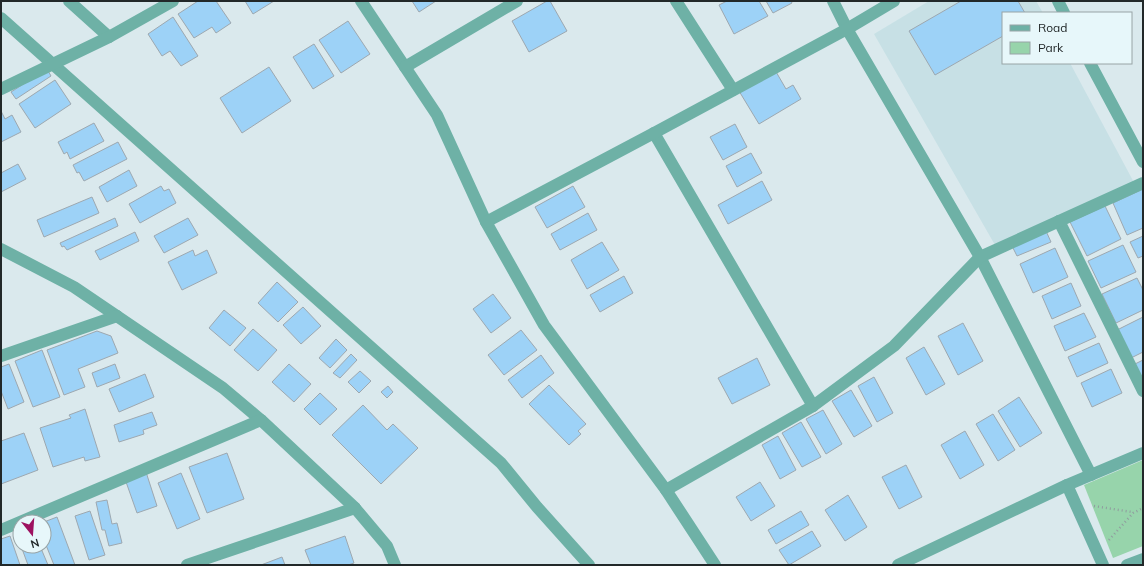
<svg xmlns="http://www.w3.org/2000/svg" width="1144" height="566" font-family="Mulish,sans-serif">
<rect width="100%" height="100%" fill="#dae9ed"/>
<!-- built -->
<polygon fill="#c7e0e5" points="929,1 1036,1 1043,13 1003,13 1003,63 1070,63 1138,190 999,252 874,34"/>
<!-- green -->
<polygon fill="#97d4ab" points="1143,460 1143,546 1113,558 1084,485"/>
<!-- building -->
<g fill="#9dd2f7" stroke="#9da8b0">
<polygon points="198,1 216,1 231,23 216,33 212,27 194,38 178,14"/>
<polygon points="245,1 274,1 253,14"/>
<polygon points="412,1 436,1 419,12"/>
<polygon points="547,1 550,1 567,31 529,52 512,21"/>
<polygon points="727,1 759,1 768,16 734,34 719,5"/>
<polygon points="766,1 791,1 792,3 773,13"/>
<polygon points="961,1 1018,1 1025,13 1003,13 1003,36 935,75 909,31"/>
<polygon points="173,17 198,56 181,66 170,51 162,56 148,34"/>
<polygon points="348,21 370,54 341,73 319,40"/>
<polygon points="314,44 334,76 313,89 293,57"/>
<polygon points="269,67 291,101 242,133 220,98"/>
<polygon points="47,69 51,76 16,99 11,92"/>
<polygon points="775,70 786,89 793,85 801,99 759,124 739,91"/>
<polygon points="55,80 71,104 35,128 19,104"/>
<polygon points="1,111 5,119 12,115 21,132 1,142"/>
<polygon points="94,123 104,141 70,159 67,152 64,154 58,142"/>
<polygon points="735,124 747,147 723,160 710,137"/>
<polygon points="118,142 127,159 84,181 79,172 77,173 73,165"/>
<polygon points="751,153 762,173 737,187 726,166"/>
<polygon points="18,164 26,179 1,192 1,173"/>
<polygon points="129,170 137,186 107,202 99,187"/>
<polygon points="762,181 772,200 728,224 718,205"/>
<polygon points="161,186 164,191 169,189 176,203 140,223 129,204"/>
<polygon points="573,186 585,207 547,228 535,207"/>
<polygon points="1143,189 1143,228 1127,235 1113,203"/>
<polygon points="92,197 99,213 44,237 37,220"/>
<polygon points="1105,206 1121,239 1087,256 1070,222"/>
<polygon points="588,213 597,230 560,250 551,234"/>
<polygon points="115,218 118,226 67,250 64,246 62,247 60,243"/>
<polygon points="188,218 198,235 164,253 154,236"/>
<polygon points="1046,231 1051,242 1017,256 1012,246"/>
<polygon points="135,232 139,241 100,260 95,251"/>
<polygon points="1143,236 1143,256 1138,258 1130,242"/>
<polygon points="602,242 619,270 587,289 571,260"/>
<polygon points="1123,245 1136,272 1101,288 1088,261"/>
<polygon points="1055,248 1068,277 1033,293 1020,264"/>
<polygon points="193,250 195,256 207,250 217,273 182,290 168,262"/>
<polygon points="624,276 633,293 600,312 590,295"/>
<polygon points="1137,278 1143,290 1143,310 1116,323 1102,294"/>
<polygon points="277,282 298,302 278,322 258,303"/>
<polygon points="1071,283 1081,306 1052,319 1042,296"/>
<polygon points="493,294 511,318 491,333 473,309"/>
<polygon points="303,307 321,326 301,344 283,325"/>
<polygon points="224,310 246,328 230,346 209,328"/>
<polygon points="1084,313 1096,337 1065,351 1054,326"/>
<polygon points="1143,317 1143,352 1131,358 1117,330"/>
<polygon points="963,323 983,361 958,375 938,336"/>
<polygon points="253,329 277,350 258,371 234,350"/>
<polygon points="521,330 537,350 504,375 488,355"/>
<polygon points="97,331 111,336 118,353 78,369 85,387 64,395 47,350"/>
<polygon points="336,339 347,350 330,368 319,358"/>
<polygon points="1099,343 1108,363 1077,377 1068,357"/>
<polygon points="924,347 945,384 926,395 906,358"/>
<polygon points="42,350 60,397 33,407 15,361"/>
<polygon points="351,354 357,360 340,378 333,373"/>
<polygon points="541,355 554,373 522,398 508,380"/>
<polygon points="757,358 770,385 732,404 718,378"/>
<polygon points="1143,360 1143,381 1135,364"/>
<polygon points="9,364 24,402 8,409 1,391 1,367"/>
<polygon points="115,364 120,378 97,387 92,373"/>
<polygon points="289,364 311,384 294,402 272,382"/>
<polygon points="1111,369 1122,393 1092,407 1081,383"/>
<polygon points="360,371 371,381 359,393 348,382"/>
<polygon points="145,374 154,397 119,412 109,389"/>
<polygon points="874,377 893,413 877,422 858,386"/>
<polygon points="549,385 586,424 578,431 581,434 569,445 529,404"/>
<polygon points="388,386 393,392 387,398 381,392"/>
<polygon points="851,390 872,426 854,437 832,401"/>
<polygon points="320,393 337,409 320,425 304,409"/>
<polygon points="1019,397 1042,433 1020,447 998,411"/>
<polygon points="363,405 387,430 393,424 418,448 381,484 332,435"/>
<polygon points="85,409 100,457 85,461 84,457 53,467 40,428 71,418 69,415"/>
<polygon points="823,410 842,444 826,454 806,419"/>
<polygon points="152,412 157,425 143,430 144,434 119,442 114,425"/>
<polygon points="993,414 1015,450 998,461 976,424"/>
<polygon points="801,422 821,457 802,467 782,433"/>
<polygon points="965,431 984,465 960,479 941,445"/>
<polygon points="24,433 38,470 1,484 1,441"/>
<polygon points="778,436 796,470 780,479 762,445"/>
<polygon points="227,453 244,499 207,513 189,467"/>
<polygon points="906,465 922,497 899,509 882,477"/>
<polygon points="146,472 157,506 137,513 125,479"/>
<polygon points="181,473 200,519 177,529 158,483"/>
<polygon points="760,482 775,506 751,521 736,497"/>
<polygon points="848,495 867,527 845,541 825,510"/>
<polygon points="107,500 112,524 117,523 122,543 109,546 105,530 102,530 96,502"/>
<polygon points="90,511 105,555 89,560 75,516"/>
<polygon points="801,511 809,525 776,544 768,530"/>
<polygon points="57,517 75,565 54,565 44,540 44,522"/>
<polygon points="812,531 821,546 789,565 779,550"/>
<polygon points="10,536 20,565 1,565 1,539"/>
<polygon points="345,536 354,563 348,565 311,565 305,550"/>
<polygon points="21,546 40,546 48,565 28,565"/>
<polygon points="282,557 285,565 261,565"/>
</g>
<g fill="none" stroke-linecap="round" stroke-linejoin="round">
<!-- path -->
<g stroke="#909c9e" stroke-width="2.5" stroke-dasharray="1 3" stroke-linecap="butt">
<polyline points="1094,506 1132,512"/>
<polyline points="1109,540 1133,513 1143,508"/>
</g>
<!-- minor -->
<g stroke="#6eb1a6" stroke-width="12">
<polyline points="69,1 109,37"/>
<polyline points="361,1 437,115 486,222 544,325 666,490 715,565"/>
<polyline points="676,1 733,90"/>
<polyline points="833,1 847,29 980,257 1091,475"/>
<polyline points="1058,1 1064,13"/>
<polyline points="1,18 501,463 537,507 589,565"/>
<polyline points="1090,63 1143,162"/>
<polyline points="405,67 517,1"/>
<polyline points="1,89 109,37 173,1"/>
<polyline points="654,133 813,406"/>
<polyline points="1059,221 1143,391"/>
<polyline points="486,222 654,133 847,29 894,1"/>
<polyline points="1,249 74,287 223,388 261,420 355,508 387,546 395,565"/>
<polyline points="1,356 117,316"/>
<polyline points="1067,485 1103,565"/>
<polyline points="666,490 813,406 894,346 980,257 1143,183"/>
<polyline points="1,530 261,420"/>
<polyline points="187,565 355,508"/>
<polyline points="898,565 1067,485 1143,453"/>
<polyline points="1127,565 1143,559"/>
</g>
</g>
<!-- border -->
<rect width="1144" height="566" fill="none" stroke="#222829" stroke-width="4"/>
<!-- legend -->
<rect x="1002" y="12" width="130" height="52" fill="#e7f7fa" stroke="#98a4a6"/>
<rect x="1010" y="25" width="20" height="6" fill="#6eb1a6" stroke="#98a4a6"/>
<text x="1038" y="32" font-size="12" fill="#222829">Road</text>
<rect x="1010" y="42" width="20" height="12" fill="#97d4ab" stroke="#98a4a6"/>
<text x="1038" y="52" font-size="12" fill="#222829">Park</text>
<!-- north arrow -->
<g transform="translate(32 534) rotate(163)"><circle r="19" fill="#e7f7fa" stroke="#98a4a6"/>
<path d="M0-3L7 15L0 10L-7 15Z" fill="#9d1260"/>
<text y="-6" font-size="11" font-weight="bold" text-anchor="middle" fill="#222829">N</text>
</g>
</svg>
